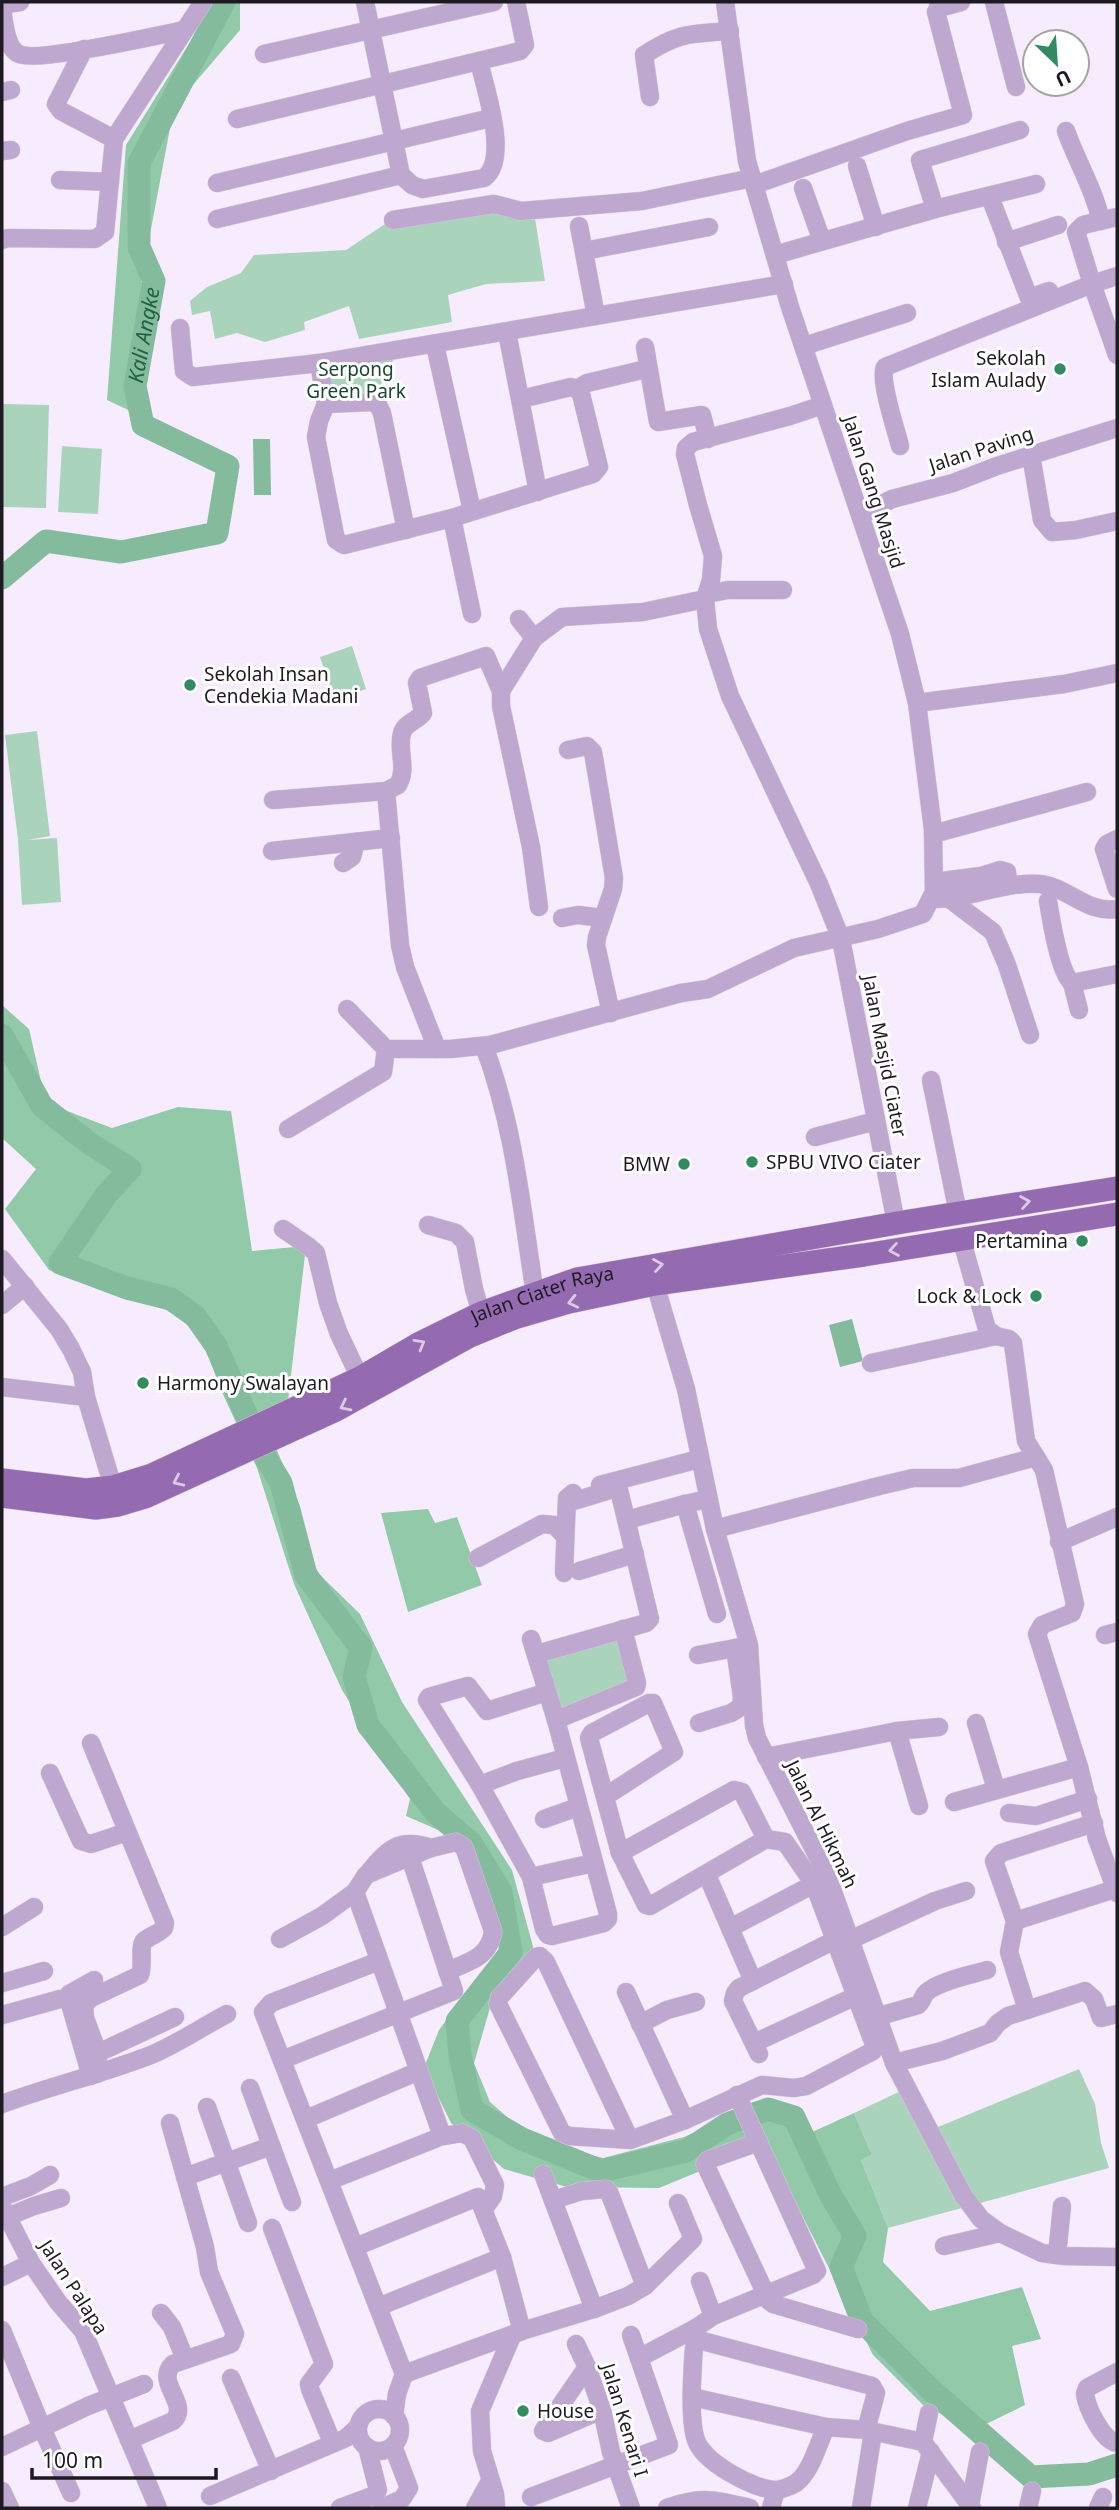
<svg xmlns="http://www.w3.org/2000/svg" width="1119" height="2510" font-family="'Noto Sans',sans-serif">
<rect width="100%" height="100%" fill="#f6ecfe"/>
<!-- green -->
<g fill="#aad3bb">
<polygon points="498,204 534,212 545,281 486,284 448,295 452,322 359,339 349,306 304,322 305,330 265,342 237,333 215,339 210,311 192,315 190,301 207,287 241,273 254,255 346,250 385,224"/>
<polygon points="398,351 372,402 326,404 319,363"/>
<polygon points="2,404 49,405 46,508 2,507"/>
<polygon points="62,446 102,449 98,514 58,512"/>
<polygon points="352,646 366,689 335,700 320,657"/>
<polygon points="37,731 50,836 27,840 57,838 61,902 22,905 18,840 5,735"/>
<polygon points="623,1629 637,1683 556,1720 535,1650"/>
<polygon points="1079,2069 1095,2104 1101,2143 1109,2168 888,2228 861,2160 872,2155 854,2113 903,2090 921,2134"/>
</g>
<!-- forest -->
<g fill="#91c9a9">
<polygon points="215,2 240,2 240,30 174,107 141,282 161,290 141,416 107,400 126,145"/>
<polygon points="2,1005 29,1029 46,1103 112,1128 178,1107 231,1111 252,1251 306,1246 288,1401 262,1414 300,1506 317,1572 360,1614 402,1702 512,1870 534,1950 492,2001 474,2063 490,2102 537,2143 603,2158 684,2137 762,2103 795,2110 810,2133 854,2113 872,2155 861,2160 888,2228 883,2262 930,2311 1022,2287 1041,2339 1012,2346 1025,2405 978,2428 926,2408 873,2355 766,2144 659,2188 567,2187 504,2169 451,2123 424,2068 439,2030 500,1949 475,1870 445,1833 406,1816 410,1799 342,1690 294,1584 257,1468 221,1390 203,1342 177,1314 150,1300 49,1270 5,1209 36,1169 2,1138"/>
<polygon points="428,1509 435,1523 457,1517 482,1585 408,1612 381,1513"/>
</g>
<!-- water -->
<g fill="#83bb9c">
<polygon points="253,439 270,439 271,495 254,495"/>
<polygon points="852,1319 863,1361 840,1367 829,1325"/>
</g>
<g fill="none" stroke-linecap="round" stroke-linejoin="round">
<!-- river -->
<g stroke="#83bb9c" stroke-width="23">
<path id="s1" d="M 2,578 L 46,541 L 121,552 L 217,533 L 228,466 L 143,425 L 135,386 L 154,281 L 139,247 L 139,163 L 224,2"/>
<polyline points="2,1035 42,1106 89,1143 130,1169 106,1195 60,1263 127,1288 171,1299 195,1316 216,1346 264,1455 281,1483 306,1575 361,1648 354,1677 368,1725 435,1812 471,1843 501,1892 511,1952 457,2021 460,2055 472,2110 522,2139 601,2171 686,2151 727,2124 768,2109 794,2117 830,2194 855,2236 841,2267 862,2321 929,2388 1031,2477 1089,2474 1117,2465"/>
</g>
<!-- minor casing -->
<g stroke="#d3cadb" stroke-width="19">
<g id="minor">
<path d="M 365,2 L 401,175 L 412,185 L 423,189 L 484,178 C 510,159 485,89 479,61"/>
<polyline points="994,2 1016,87"/>
<polyline points="2,5 20,2"/>
<path d="M 2,8 C 4,21 5,45 17,53 C 32,64 159,35 184,30"/>
<polyline points="939,8 961,2"/>
<polyline points="84,49 56,104 61,111 114,139"/>
<polyline points="264,54 494,2"/>
<polyline points="2,92 11,90"/>
<path d="M 650,97 L 644,55 C 679,32 690,34 730,31"/>
<polyline points="237,119 520,51 525,45 516,2"/>
<path d="M 1066,131 C 1077,162 1094,189 1101,221"/>
<polyline points="2,151 11,150"/>
<polyline points="857,166 876,227"/>
<polyline points="60,180 110,182"/>
<polyline points="217,183 491,118"/>
<polyline points="754,185 907,131 963,115 936,12 939,8 938,2"/>
<polyline points="803,188 822,241"/>
<polyline points="990,197 1029,298 1049,291"/>
<polyline points="935,209 920,160 1020,130"/>
<polyline points="217,219 401,175"/>
<polyline points="393,220 494,204 521,211 642,201 752,178"/>
<polyline points="579,226 596,316"/>
<polyline points="2,240 8,238 95,239 105,232 114,139 203,2"/>
<polyline points="1006,242 1058,225"/>
<polyline points="584,251 709,227"/>
<polyline points="775,255 935,209 1036,184"/>
<polyline points="1117,276 1092,284 1117,355"/>
<polyline points="180,328 184,371 193,377 319,363 784,284"/>
<polyline points="507,332 538,492"/>
<polyline points="435,345 472,511"/>
<polyline points="804,346 907,313"/>
<polyline points="645,347 658,422 702,415 708,439"/>
<polyline points="319,363 326,404 319,421 316,437 336,540 344,545 452,518 593,474 599,467 581,394 577,389"/>
<polyline points="521,399 571,387 577,389 587,383 642,370"/>
<polyline points="326,404 372,402 378,405 382,413 406,530"/>
<polyline points="823,405 790,416 693,442 686,448 685,454 698,505 713,556 711,580 705,599 708,629 730,696 819,884 841,939 896,1223"/>
<path d="M 900,446 C 896,429 879,381 885,367 L 1092,284 L 1076,232 L 1083,225 L 1117,217"/>
<polyline points="1031,455 1042,520 1052,532 1076,530 1117,521"/>
<polyline points="861,515 892,499 953,483 997,466 1117,428"/>
<polyline points="452,518 472,614"/>
<polyline points="707,594 728,590 783,590"/>
<polyline points="519,619 534,638 501,691 501,706 531,847 539,907"/>
<polyline points="534,638 562,617 643,612 705,599"/>
<polyline points="917,703 1064,684 1117,673"/>
<polyline points="568,750 587,746 593,752 614,878 613,889 597,937 596,945 611,1013"/>
<polyline points="386,791 400,945 405,967 437,1049"/>
<path d="M 273,800 L 386,791 L 398,785 C 408,768 397,751 402,733 C 405,723 417,721 423,713 L 417,683 L 420,678 L 486,656 L 501,691"/>
<polyline points="933,834 1087,792"/>
<polyline points="1117,839 1107,844 1104,849 1117,889"/>
<polyline points="272,851 391,838"/>
<polyline points="343,863 352,857 356,842"/>
<polyline points="934,882 981,876 1000,870 1007,872 1008,881"/>
<path d="M 932,899 C 968,900 1004,881 1040,884 C 1068,887 1087,914 1117,909"/>
<polyline points="951,900 993,932 1007,965 1030,1035"/>
<path d="M 1048,901 C 1051,919 1059,972 1072,983 L 1117,974"/>
<polyline points="562,918 578,915 603,918"/>
<polyline points="1072,983 1079,1010"/>
<polyline points="347,1009 386,1049 450,1049 490,1045 681,993 708,989 794,948 878,929 923,914 934,892 933,830 917,703 900,634 790,307 747,161 725,2"/>
<path d="M 484,1046 C 514,1125 522,1210 535,1294"/>
<polyline points="931,1080 958,1213"/>
<polyline points="288,1129 383,1072 386,1049"/>
<polyline points="815,1137 876,1121"/>
<polyline points="428,1225 456,1233 465,1242 474,1289 481,1313"/>
<polyline points="283,1229 308,1246 316,1253 328,1303 339,1334 360,1378"/>
<polyline points="961,1238 987,1329 996,1336"/>
<polyline points="2,1259 59,1329 71,1349 82,1372 86,1397 113,1487"/>
<polyline points="655,1284 686,1389 715,1529 749,1645 754,1725 757,1738 827,1875 894,2063 963,2195 981,2219 1000,2233 1042,2253 1064,2256 1117,2257"/>
<polyline points="2,1305 25,1286"/>
<polyline points="871,1363 996,1336 1009,1339 1013,1343 1026,1441 1044,1470 1075,1604 1072,1613 1042,1625 1037,1634 1079,1767 1097,1839 1117,1893"/>
<polyline points="2,1387 86,1397"/>
<polyline points="600,1485 699,1459"/>
<polyline points="708,1499 685,1504 717,1614"/>
<polyline points="627,1520 685,1504"/>
<polyline points="715,1529 879,1486 913,1478 959,1478 1036,1457"/>
<polyline points="1059,1542 1117,1517"/>
<polyline points="478,1558 542,1524 554,1525 565,1536"/>
<polyline points="579,1571 635,1554"/>
<polyline points="564,1573 567,1498 573,1493"/>
<polyline points="1105,1635 1117,1632"/>
<polyline points="531,1639 556,1720 608,1914 608,1919 604,1923 552,1936 548,1935 544,1929 531,1877 480,1785 427,1700 429,1697 468,1686 487,1711 547,1692"/>
<polyline points="537,1654 646,1623 650,1619 619,1490 610,1490 571,1502"/>
<polyline points="698,1655 746,1646"/>
<polyline points="556,1720 636,1687 637,1683 623,1629"/>
<polyline points="699,1723 731,1713 741,1707 742,1697 735,1648"/>
<polyline points="976,1723 996,1789"/>
<polyline points="897,1731 919,1806"/>
<path d="M 91,1743 L 165,1923 L 164,1928 C 158,1934 150,1936 144,1941 C 139,1946 144,1965 140,1975 L 91,1998 L 84,2005 L 85,2018 L 98,2053 L 97,2074"/>
<polyline points="766,1757 897,1731 939,1727"/>
<polyline points="50,1773 81,1841 91,1844 127,1832"/>
<polyline points="480,1785 517,1771 565,1758"/>
<polyline points="606,1796 674,1752 653,1703 649,1703 592,1733 589,1738 620,1853 646,1905 650,1906 766,1839 785,1842 814,1884 875,2047 873,2051 806,2086 794,2088 762,2085 685,2120 630,2140 569,2136 562,2133 558,2125 498,2004 499,1998 536,1957 540,1956 546,1962 630,2140"/>
<polyline points="954,1802 1079,1767"/>
<polyline points="1009,1813 1036,1816 1088,1799"/>
<polyline points="544,1819 578,1807"/>
<polyline points="1094,1823 1001,1853 994,1861 1015,1921 1009,1952 1027,2010 1085,1991 1094,1999 1101,2018 1117,2014"/>
<polyline points="620,1853 734,1790 742,1792 766,1839"/>
<path d="M 369,1872 C 387,1849 400,1837 431,1848"/>
<polyline points="707,1875 753,1981"/>
<polyline points="531,1877 593,1863"/>
<polyline points="1015,1921 1115,1889"/>
<polyline points="2,1927 34,1907"/>
<polyline points="730,1928 814,1884"/>
<path d="M 280,1939 L 322,1916 L 355,1892 L 366,1875 L 431,1848 L 456,1842 L 464,1847 L 493,1931 C 490,1957 469,1962 447,1971"/>
<polyline points="850,1940 935,1901 966,1891"/>
<polyline points="379,1961 271,2003 263,2012 404,2374 397,2394 394,2416"/>
<polyline points="2,1983 44,1971"/>
<polyline points="626,1992 685,2120"/>
<polyline points="2,2015 60,1999"/>
<path d="M 876,2017 L 918,2005 C 923,2001 922,1996 927,1992 C 939,1981 971,1975 987,1970"/>
<polyline points="640,2024 667,2010 696,2002"/>
<polyline points="754,2043 856,1996"/>
<polyline points="98,2053 175,2017"/>
<polyline points="759,2054 733,2001 735,1993 739,1988 835,1940"/>
<polyline points="282,2060 454,1991 410,1857"/>
<polyline points="894,2063 942,2051 969,2041 990,2033 998,2023 1008,2016 1027,2010"/>
<polyline points="91,2076 68,1997 69,1994 94,1980"/>
<polyline points="250,2088 292,2202"/>
<path d="M 737,2095 L 817,2271 L 813,2275 L 713,2316 L 696,2328 C 693,2353 688,2418 696,2440 C 703,2462 753,2489 775,2490 C 781,2490 791,2486 796,2483 C 811,2472 818,2444 826,2427"/>
<path d="M 2,2104 C 51,2086 102,2074 151,2055 C 177,2044 202,2027 227,2014"/>
<polyline points="207,2107 248,2223"/>
<polyline points="306,2119 419,2071"/>
<polyline points="438,2137 462,2133 472,2138 495,2185 493,2196 484,2209"/>
<polyline points="759,2142 708,2160 705,2164 769,2301 773,2304 858,2329"/>
<polyline points="543,2174 594,2309"/>
<polyline points="185,2177 271,2146"/>
<polyline points="329,2181 435,2139 439,2135 440,2130 355,1892"/>
<polyline points="2,2197 31,2186 50,2175"/>
<polyline points="553,2200 582,2191 606,2189 609,2192 645,2286"/>
<polyline points="2,2206 31,2263 58,2302 83,2331 158,2508"/>
<polyline points="7,2217 34,2206 61,2198"/>
<polyline points="272,2228 324,2364 309,2384 310,2389 332,2442"/>
<polyline points="944,2246 1000,2233"/>
<polyline points="355,2247 478,2197 502,2257 522,2331"/>
<polyline points="1057,2255 1062,2206"/>
<polyline points="2,2277 31,2263"/>
<polyline points="700,2281 713,2316"/>
<polyline points="378,2307 502,2257"/>
<polyline points="161,2313 172,2327 185,2359"/>
<polyline points="2,2330 42,2428 71,2493"/>
<polyline points="695,2339 872,2386 876,2393 866,2430"/>
<polyline points="576,2344 587,2367 602,2410 611,2452 631,2508"/>
<polyline points="639,2358 696,2328"/>
<polyline points="587,2367 543,2431 548,2433 602,2410"/>
<path d="M 1117,2372 L 1087,2388 L 1085,2394 C 1087,2408 1102,2440 1117,2443"/>
<polyline points="404,2374 522,2331 594,2309 628,2296 645,2286 693,2239 678,2203"/>
<polyline points="231,2378 271,2471"/>
<polyline points="692,2397 826,2427 866,2430 923,2442 972,2508"/>
<circle cx="379" cy="2430" r="21"/>
<path d="M 129,2440 L 173,2421 C 191,2405 154,2382 173,2364 L 231,2344 L 235,2334 L 209,2272 L 205,2247 L 170,2123"/>
<polyline points="923,2442 929,2413"/>
<polyline points="2,2447 88,2406 144,2384"/>
<polyline points="2,2491 10,2508"/>
<polyline points="210,2496 346,2438 358,2427"/>
<polyline points="531,2497 669,2445 631,2335"/>
<polyline points="970,2505 980,2452"/>
<polyline points="340,2508 375,2495 378,2490 367,2447"/>
<polyline points="382,2508 402,2499 409,2488 393,2446"/>
<polyline points="475,2508 490,2481"/>
<polyline points="494,2508 496,2505 495,2494 482,2451 480,2411 512,2336"/>
<path d="M 667,2508 C 703,2495 714,2500 750,2508"/>
<polyline points="771,2508 776,2490"/>
<polyline points="861,2508 873,2432"/>
<polyline points="917,2508 931,2452"/>
<polyline points="1028,2508 1032,2491"/>
<polyline points="1098,2508 1103,2497"/>
</g>
</g>
<!-- major casing -->
<g stroke="#d3cadb" stroke-width="24">
<g id="major">
<path id="s2" d="M 2,1480 L 86,1490 L 113,1487 L 152,1475 L 360,1378 L 420,1343 L 481,1313 L 577,1279 L 903,1222 L 1117,1188"/>
<polyline points="2,1496 96,1508 118,1505 145,1497 336,1410 470,1336 514,1318 569,1302 655,1284 864,1255 1117,1214"/>
</g>
</g>
<!-- minor -->
<use href="#minor" stroke="#bfa8d0" stroke-width="18"/>
<!-- major -->
<use href="#major" stroke="#946ab1" stroke-width="23"/>
</g>
<!-- one-way arrows -->
<defs><path id="oneway-chevron" d="M-2-3.5L2.5 0L-2 3.5" fill="none" stroke-width="1.6" stroke-linecap="round" stroke-linejoin="round" transform="scale(1.75)"/></defs>
<g stroke="#dacbe4">
<use href="#oneway-chevron" transform="translate(1025 1202) rotate(-9)"/>
<use href="#oneway-chevron" transform="translate(894 1250) rotate(170)"/>
<use href="#oneway-chevron" transform="translate(658 1265) rotate(-9)"/>
<use href="#oneway-chevron" transform="translate(573 1302) rotate(167)"/>
<use href="#oneway-chevron" transform="translate(420 1344) rotate(-30)"/>
<use href="#oneway-chevron" transform="translate(345 1406) rotate(154)"/>
<use href="#oneway-chevron" transform="translate(178 1481) rotate(155)"/>
</g>
<!-- markers -->
<g fill="#328b61" stroke="#fff" stroke-width="2.5">
<circle cx="1060" cy="369" r="7"/>
<circle cx="190" cy="685" r="7"/>
<circle cx="752" cy="1162" r="7"/>
<circle cx="684" cy="1164" r="7"/>
<circle cx="1082" cy="1241" r="7"/>
<circle cx="1036" cy="1296" r="7"/>
<circle cx="143" cy="1383" r="7"/>
<circle cx="523" cy="2411" r="7"/>
</g>
<g text-anchor="middle" stroke-width="6" stroke-linejoin="round" paint-order="stroke">
<!-- poi labels -->
<g font-size="19" fill="#1e1a21" stroke="#fff" text-anchor="end">
<text x="1046" y="365">Sekolah<tspan x="1046" dy="22">Islam Aulady</tspan></text>
<text x="204" y="681" text-anchor="start">Sekolah Insan<tspan x="204" dy="22">Cendekia Madani</tspan></text>
<text x="766" y="1169" text-anchor="start">SPBU VIVO Ciater</text>
<text x="670" y="1171">BMW</text>
<text x="1068" y="1248">Pertamina</text>
<text x="1022" y="1303">Lock &amp; Lock</text>
<text x="157" y="1390" text-anchor="start">Harmony Swalayan</text>
<text x="537" y="2418" text-anchor="start">House</text>
</g>
<!-- park labels -->
<g font-size="19" fill="#1a4630" stroke="#fff">
<text x="356" y="376">Serpong<tspan x="356" dy="22">Green Park</tspan></text>
</g>
<!-- street labels -->
<g font-size="19" fill="#1e1a21" stroke="#fff">
<text transform="translate(981 449) rotate(-18)" y="7">Jalan Paving</text>
<text transform="translate(874 492) rotate(72)" y="7">Jalan Gang Masjid</text>
<text transform="translate(885 1056) rotate(79)" y="7">Jalan Masjid Ciater</text>
<text dy="7" stroke="none"><textPath href="#s2" startOffset="584">Jalan Ciater Raya</textPath></text>
<text transform="translate(822 1824) rotate(64)" y="7">Jalan Al Hikmah</text>
<text transform="translate(74 2287) rotate(57)" y="7">Jalan Palapa</text>
<text transform="translate(625 2420) rotate(73)" y="7">Jalan Kenari I</text>
</g>
<!-- water labels -->
<g font-size="21" font-style="italic" fill="#216243" stroke="#fff">
<text dy="7" stroke="none"><textPath href="#s1" startOffset="485">Kali Angke</textPath></text>
</g>
</g>
<!-- border -->
<rect width="1119" height="2510" fill="none" stroke="#1e1a21" stroke-width="7"/>
<!-- north arrow -->
<g transform="translate(1056 63) rotate(155)"><circle r="33" fill="#ffffff" stroke="#a5a3a6" stroke-width="2"/>
<path d="M0-5L12 26L0 18L-12 26Z" fill="#328b61"/>
<text y="-10" font-size="19" font-weight="bold" text-anchor="middle" fill="#1e1a21">U</text>
</g>
<!-- scale -->
<path d="M32 2468v10h184v-10" fill="none" stroke="#1e1a21" stroke-width="3.5"/>
<text x="42" y="2468" font-size="21" fill="#1e1a21" stroke="#ffffff" stroke-width="5" paint-order="stroke">100 m</text>
</svg>
